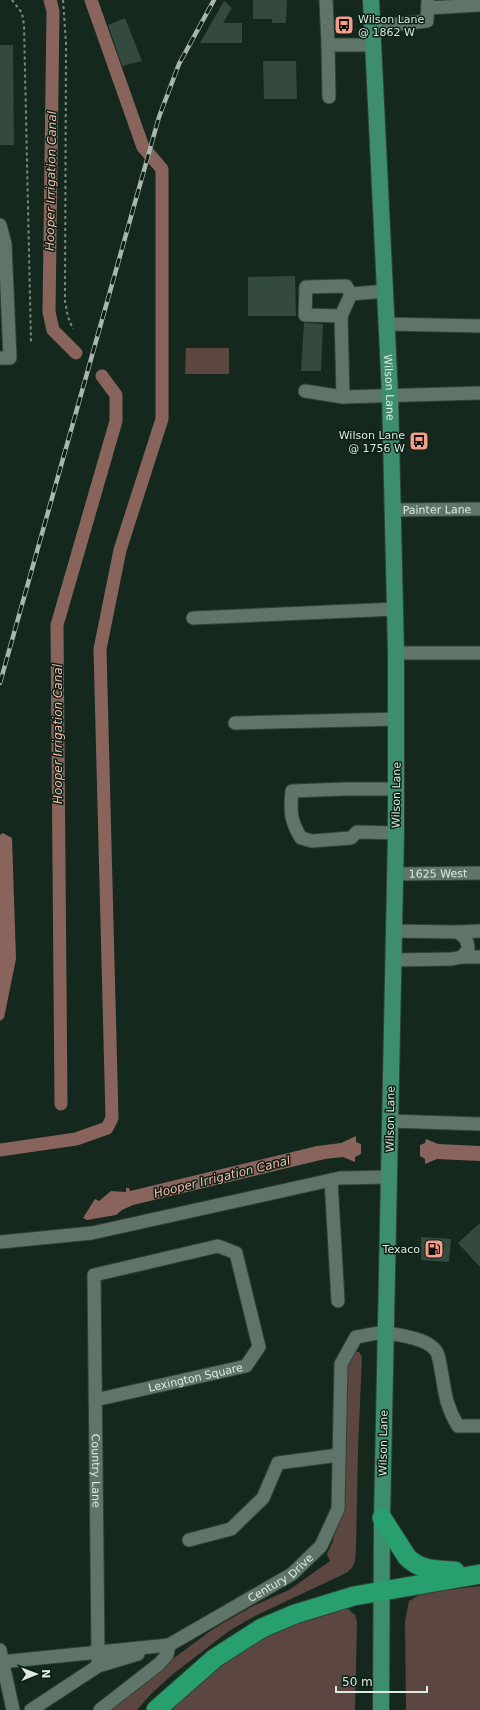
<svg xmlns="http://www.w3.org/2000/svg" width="480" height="1710" font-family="'DejaVu Sans',sans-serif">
<rect width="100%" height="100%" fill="#14281e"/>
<!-- green -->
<g fill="#5c4641">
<polygon points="186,348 229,348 229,374 185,374"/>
<polygon points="354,1352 359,1352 362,1357 358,1449 356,1548 355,1561 352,1568 346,1573 253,1617 229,1631 173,1674 151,1694 137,1710 110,1710 155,1672 213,1629 253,1606 289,1590 330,1561 327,1554 333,1541 336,1527 342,1372"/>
<polygon points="480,1586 480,1710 406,1710 405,1621 409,1601 423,1593"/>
<polygon points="347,1608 355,1615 357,1622 355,1710 167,1710 193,1686 243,1647 296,1620"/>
</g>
<!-- water -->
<g fill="#88645c">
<polygon points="3,833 12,838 16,959 4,1018 0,1021 0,835"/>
<polygon points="356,1136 356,1142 361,1144 361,1154 355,1157 355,1162 343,1157 325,1159 133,1205 122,1210 116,1215 87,1220 83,1218 95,1199 99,1201 111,1191 126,1192 126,1188 129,1188 130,1191 317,1146 341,1143"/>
<polygon points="426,1139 438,1144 480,1146 480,1161 437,1159 425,1164 425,1159 420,1156 420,1145 425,1143"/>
</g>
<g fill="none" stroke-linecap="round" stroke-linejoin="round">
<!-- canal -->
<g stroke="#88645c" stroke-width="13">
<polyline points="50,0 53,11 49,312 53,330 76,353"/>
<polyline points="61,1104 57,625 116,421 116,395 102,376"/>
<polyline points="0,1150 76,1139 107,1128 112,1118 100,649 120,550 162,419 162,169 143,147 91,0"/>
</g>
</g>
<!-- building -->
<g fill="#354a3f">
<polygon points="253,0 287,0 286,23 272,23 272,19 253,19"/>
<polygon points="224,1 232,8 223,23 242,23 242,43 200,43"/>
<polygon points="125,18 142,61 122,66 108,25"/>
<polygon points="0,45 13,45 14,145 0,145"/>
<polygon points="263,61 296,61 297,99 264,99"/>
<polygon points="295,276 296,316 248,316 248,277"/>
<polygon points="304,323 323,324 321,371 301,371"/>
<polygon points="480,1223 480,1267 458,1243"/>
<polygon points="421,1237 451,1239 449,1262 421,1260"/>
</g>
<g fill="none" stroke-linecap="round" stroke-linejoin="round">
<!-- minor casing -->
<g stroke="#314138" stroke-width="15">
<g id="minor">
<polyline points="326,0 328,45 373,45"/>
<polyline points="428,8 480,5"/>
<polyline points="372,27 427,21 428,0"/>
<polyline points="328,45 329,97"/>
<polyline points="0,225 5,244 10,358 0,358"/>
<polyline points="351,294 341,316 305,315 306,287 346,286 351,294 386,291"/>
<polyline points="341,316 343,397 480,393"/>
<polyline points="387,324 480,326"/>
<polyline points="305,391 343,397"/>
<path id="s1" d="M 394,510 L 480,509"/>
<polyline points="193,618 396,609"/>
<polyline points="396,653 480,653"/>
<polyline points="235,723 397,719"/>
<path d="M 396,833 L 357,832 L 351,838 L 312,841 L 301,838 C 290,820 290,811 292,791 L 345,789 L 396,789"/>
<path id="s2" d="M 395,874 L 480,873"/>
<polyline points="457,932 480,931"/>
<polyline points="462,957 480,957"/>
<path d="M 394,960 L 452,959 L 462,957 L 468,950 C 468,941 466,937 457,932 L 394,931"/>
<polyline points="390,1121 480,1124"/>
<polyline points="331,1180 338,1301"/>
<polyline points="0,1242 92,1233 340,1178 388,1177"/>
<path id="s3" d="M 95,1400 L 246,1366 L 259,1347 L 236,1253 L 218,1246 L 94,1275 L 98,1652 L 98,1666"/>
<polyline points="189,1540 231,1529 263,1498 278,1463 339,1455"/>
<polyline points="0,1650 13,1710"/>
<path id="s4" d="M 0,1662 L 169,1645 L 292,1574 L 321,1546 L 338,1509 L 341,1364 L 356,1337 C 365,1336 377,1332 386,1333 C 401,1335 433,1339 438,1355 C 445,1382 442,1400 458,1426 L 480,1426"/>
<polyline points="31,1710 98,1666 138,1654"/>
<polyline points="100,1710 159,1664 167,1655 169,1645 163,1647"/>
</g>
</g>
<!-- major casing -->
<g stroke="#314138" stroke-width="18">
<g id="major">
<path id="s5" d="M 371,0 L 390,395 L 396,653 L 396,833 L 382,1518 L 381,1710"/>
</g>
</g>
<!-- highway casing -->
<g stroke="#314138" stroke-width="21">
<g id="highway">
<path d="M 382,1518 L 407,1557 C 421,1571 436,1570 455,1571"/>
<polyline points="156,1710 215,1658 262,1628 295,1614 354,1596 480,1574"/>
</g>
</g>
<!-- path -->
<g stroke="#7b8b83" stroke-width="2" stroke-dasharray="3 3" stroke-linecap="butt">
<polyline points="12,0 22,13 24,25 31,343"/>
<polyline points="63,0 66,43 65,301 68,317 73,329"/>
</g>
<!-- minor -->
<use href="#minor" stroke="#5f7569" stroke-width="13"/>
<!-- major -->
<use href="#major" stroke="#3d8e6c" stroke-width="16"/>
<!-- highway -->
<use href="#highway" stroke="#279f6e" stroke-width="19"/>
<!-- rail casing -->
<g stroke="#a8b6ae" stroke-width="4.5">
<polyline id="rail" points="0,683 159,117 179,64 214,0"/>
</g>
<!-- rail -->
<use href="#rail" stroke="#0b1f15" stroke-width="3" stroke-dasharray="9" stroke-linecap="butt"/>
</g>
<!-- icons -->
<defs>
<g id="bus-square" transform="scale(1)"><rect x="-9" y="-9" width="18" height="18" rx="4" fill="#f49e8a" stroke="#0b1f15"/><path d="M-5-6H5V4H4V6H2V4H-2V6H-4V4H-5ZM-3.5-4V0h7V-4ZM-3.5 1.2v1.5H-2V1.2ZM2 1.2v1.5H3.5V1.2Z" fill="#111"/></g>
<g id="fuel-square" transform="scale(1)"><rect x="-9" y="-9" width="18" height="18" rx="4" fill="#f49e8a" stroke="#0b1f15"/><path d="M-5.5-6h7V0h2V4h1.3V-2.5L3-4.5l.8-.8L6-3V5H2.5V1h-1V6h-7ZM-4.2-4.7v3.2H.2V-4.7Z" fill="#111"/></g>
</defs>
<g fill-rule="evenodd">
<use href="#bus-square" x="344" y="25"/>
<use href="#bus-square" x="419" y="441"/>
<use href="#fuel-square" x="434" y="1249"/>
</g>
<g text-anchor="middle" stroke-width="3" stroke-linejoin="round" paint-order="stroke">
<!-- poi labels -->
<g font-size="11" fill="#dde9e2" stroke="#0b1f15" text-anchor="end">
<text x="358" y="23" text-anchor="start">Wilson Lane<tspan x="358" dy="13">@ 1862 W</tspan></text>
<text x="405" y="439">Wilson Lane<tspan x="405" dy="13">@ 1756 W</tspan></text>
<text x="420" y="1253">Texaco</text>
</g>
<!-- street labels -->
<g font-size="11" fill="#dde9e2" stroke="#0b1f15">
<text dy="4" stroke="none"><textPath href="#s5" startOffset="388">Wilson Lane</textPath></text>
<text dy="4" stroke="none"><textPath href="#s1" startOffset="43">Painter Lane</textPath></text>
<text transform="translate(396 795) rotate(-89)" y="4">Wilson Lane</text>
<text dy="4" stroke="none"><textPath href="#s2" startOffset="43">1625 West</textPath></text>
<text transform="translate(390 1119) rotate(-89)" y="4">Wilson Lane</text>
<text dy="4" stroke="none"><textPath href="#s3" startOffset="103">Lexington Square</textPath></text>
<text transform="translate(383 1443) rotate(-89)" y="4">Wilson Lane</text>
<text dy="4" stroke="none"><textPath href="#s3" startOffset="617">Country Lane</textPath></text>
<text dy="4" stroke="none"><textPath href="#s4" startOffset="300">Century Drive</textPath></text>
</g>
<!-- water labels -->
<g font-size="12" font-style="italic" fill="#fcbbac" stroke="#0b1f15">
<text transform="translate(51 181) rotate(-89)" y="4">Hooper Irrigation Canal</text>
<text transform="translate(58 734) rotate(-90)" y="4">Hooper Irrigation Canal</text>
<text transform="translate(222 1177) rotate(-14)" y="4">Hooper Irrigation Canal</text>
</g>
</g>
<!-- north arrow -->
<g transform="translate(36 1674) rotate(89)" stroke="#0b1f15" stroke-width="3" paint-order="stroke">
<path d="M0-3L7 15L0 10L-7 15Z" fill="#dde9e2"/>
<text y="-6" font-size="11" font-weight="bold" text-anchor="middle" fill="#dde9e2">N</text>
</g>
<!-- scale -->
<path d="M336 1686v6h91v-6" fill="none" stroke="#dde9e2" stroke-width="2"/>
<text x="342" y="1686" font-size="12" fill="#dde9e2" stroke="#0b1f15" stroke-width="3" paint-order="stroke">50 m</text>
</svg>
